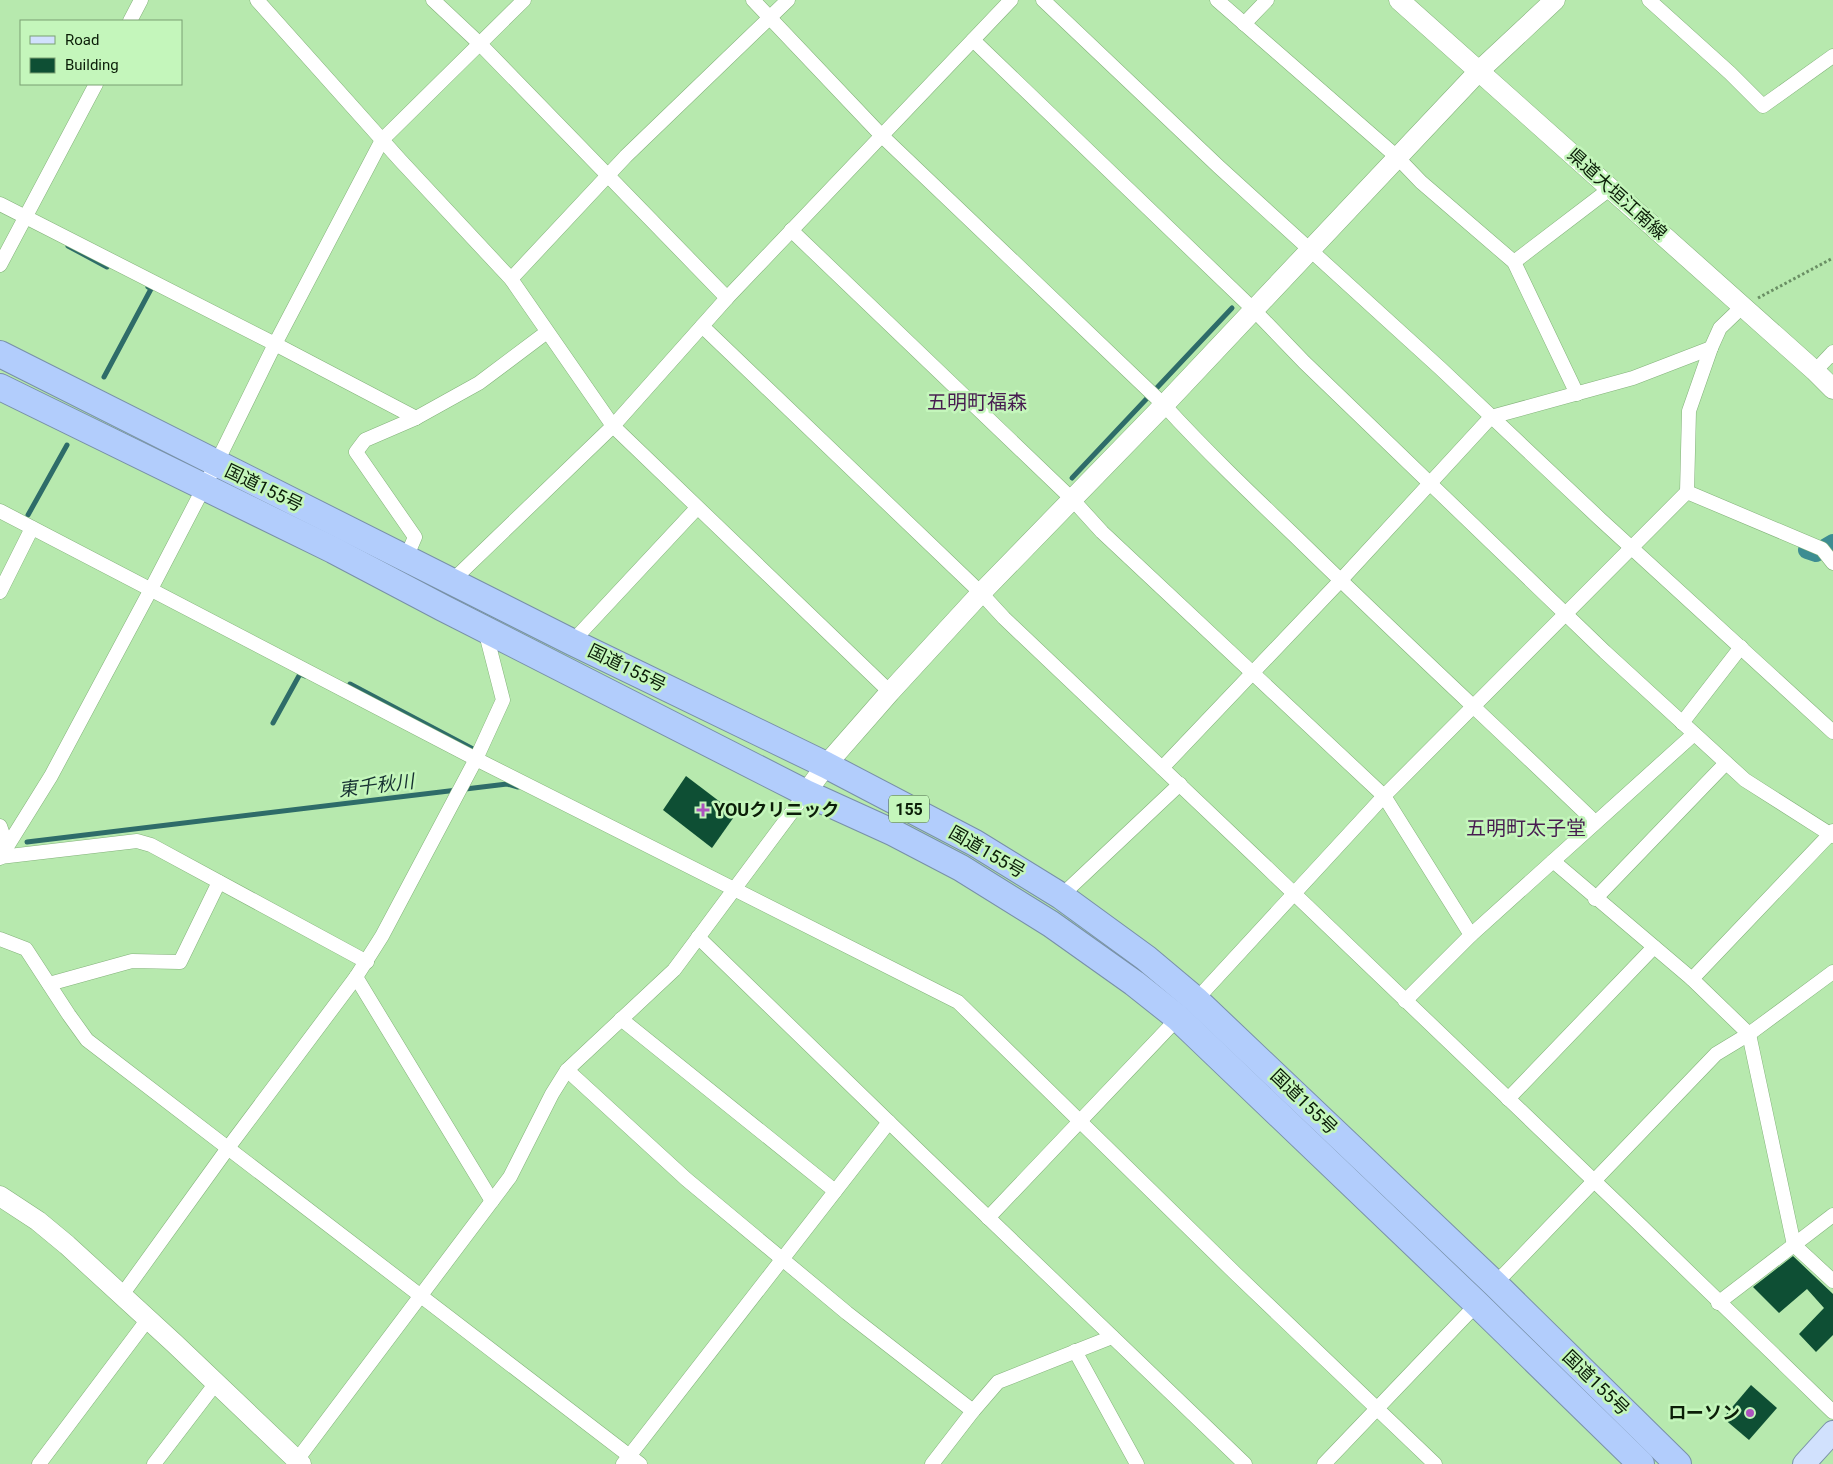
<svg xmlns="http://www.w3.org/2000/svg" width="1833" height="1464" font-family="Roboto,'Noto Sans JP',sans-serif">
<rect width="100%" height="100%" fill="#b7e9ae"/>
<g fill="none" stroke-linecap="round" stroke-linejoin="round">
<!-- stream -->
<g stroke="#2e6c69" stroke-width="5">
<polyline points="68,246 107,267"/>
<polyline points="104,377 151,289 148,287"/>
<polyline points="1072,478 1232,308"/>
<polyline points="28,515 67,445"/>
<polyline points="350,684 473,749"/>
<polyline points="273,723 300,674 305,676"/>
<polyline points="27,842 507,784 518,787"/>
</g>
<!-- canal -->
<polyline stroke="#3d8d92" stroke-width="18" points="1807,550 1816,553 1833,543"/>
</g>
<!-- building -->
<g fill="#0e4f34">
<polygon points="686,776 736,814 712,848 663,810"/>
<polygon points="1793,1256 1833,1294 1833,1335 1816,1352 1799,1334 1824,1308 1807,1289 1779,1313 1753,1287"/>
<polygon points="1751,1385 1777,1408 1749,1440 1723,1418"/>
</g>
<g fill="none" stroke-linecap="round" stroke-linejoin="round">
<!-- street casing -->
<g stroke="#83b27a" stroke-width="15">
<g id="street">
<polyline points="257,0 400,160 511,279 613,426 890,692"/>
<polyline points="433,0 480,44 727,298"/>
<path d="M 753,0 L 881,135 L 1164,405 C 1206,451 1251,494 1296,537 C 1394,633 1496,727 1595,822"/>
<polyline points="1043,0 1219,167 1440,368 1600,519 1833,732"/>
<polyline points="1217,0 1397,157 1421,182 1514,262 1577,394"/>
<polyline points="1649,0 1730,73 1763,106 1833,56"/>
<polyline points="130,21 141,0"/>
<polyline points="1244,24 1267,0"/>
<polyline points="973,40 1253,309 1304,362 1605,652 1745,780 1833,836"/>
<polyline points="0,204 275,344 416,418"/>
<polyline points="791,230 1072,499 1102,532 1384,796 1471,935"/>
<polyline points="1514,262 1611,188"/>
<polyline points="0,265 96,84"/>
<polyline points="511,279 626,156 788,0"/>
<polyline points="702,326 981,593 1004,618 1259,860 1636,1221 1833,1412"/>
<polyline points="1815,371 1833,352"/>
<polyline points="1687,492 1689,411 1711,348 1720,328 1743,306"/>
<polyline points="0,511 476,759 958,1002 1236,1274 1435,1464"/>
<polyline points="406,558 415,537 356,452 365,440 416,418 479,383 547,332"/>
<polyline points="452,581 613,426 727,298 1011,0"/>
<polyline points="0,592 32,528"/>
<polyline points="572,642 697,508"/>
<polyline points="1682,723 1741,647"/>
<polyline points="1162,768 1340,581 1491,417 1633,378 1711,348"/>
<polyline points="0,826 7,846"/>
<polyline points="0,857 137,841 151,845 367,962"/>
<polyline points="0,858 51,776 150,591 216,464 275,344 382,140 524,0"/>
<polyline points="1553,861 1692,979 1749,1034 1794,1245 1833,1281"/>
<polyline points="1061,896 1180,784"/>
<polyline points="1595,899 1726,763"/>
<polyline points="698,937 926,1158 1245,1464"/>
<polyline points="0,939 26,949 69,1015 87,1040 640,1464"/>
<polyline points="356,977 492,1201"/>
<polyline points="1692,979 1833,831"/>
<polyline points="49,984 132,961 180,962 219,882"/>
<polyline points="1196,1000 1384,796 1687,492 1822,549 1833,563"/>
<polyline points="1405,1001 1471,935 1694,734"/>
<polyline points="621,1019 835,1191"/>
<polyline points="567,1070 686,1179 847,1313 973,1411"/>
<polyline points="1508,1099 1654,947"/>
<polyline points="988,1218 1178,1018"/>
<polyline points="1495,1284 1716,1054 1749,1034 1833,972"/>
<polyline points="122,1295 228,1148 356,977 382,936 476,759 503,700 485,630"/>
<polyline points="1718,1303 1833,1215"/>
<polyline points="1075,1351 1137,1464"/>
<polyline points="297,1460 510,1177 552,1094 567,1070 674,970 806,793"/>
<polyline points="39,1464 148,1319"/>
<polyline points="154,1464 216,1383"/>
<polyline points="623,1464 889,1122"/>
<polyline points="932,1464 973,1411 998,1382 1112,1337"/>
<polyline points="1324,1464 1477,1304"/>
</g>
</g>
<!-- secondary casing -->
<g stroke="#83b27a" stroke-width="21">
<g id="secondary">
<polyline points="1399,0 1815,371 1833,389"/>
<polyline points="806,793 826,765 890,692 981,593 1164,405 1479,71 1555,0"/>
<polyline points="0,1196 38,1221 67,1245 174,1343 301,1464"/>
</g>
</g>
<!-- primary casing -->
<g stroke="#7890a7" stroke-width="24">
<polyline id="primary" points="1804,1464 1833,1432"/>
</g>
<!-- highway casing -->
<g stroke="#7890a7" stroke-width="28">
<g id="highway">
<polyline points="0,354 572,642 826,765 975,843 1061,896 1146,958 1196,1000 1495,1284 1678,1464"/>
<polyline points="0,387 333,550 443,608 806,793 894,833 961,868 1051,924 1134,983 1178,1018 1477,1304 1641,1464"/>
</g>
</g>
<!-- path -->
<polyline stroke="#6a8f64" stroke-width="3" stroke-dasharray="2.5 2.5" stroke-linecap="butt" points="1758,298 1833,258"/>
<!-- street -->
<use href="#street" stroke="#fff" stroke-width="14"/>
<!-- secondary -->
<use href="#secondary" stroke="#fff" stroke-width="20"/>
<!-- primary -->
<use href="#primary" stroke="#d1e1fd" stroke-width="22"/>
<!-- highway -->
<use href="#highway" stroke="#b2cdfc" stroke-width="26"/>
</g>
<!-- markers -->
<g fill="#ad53bf" stroke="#c4f6bb" stroke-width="2">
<path d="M700.5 802.5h5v5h5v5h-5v5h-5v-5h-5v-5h5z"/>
<circle cx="1750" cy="1413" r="5"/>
</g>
<g text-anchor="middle" stroke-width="5" stroke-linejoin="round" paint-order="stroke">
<!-- shield labels -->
<rect fill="#c4f6bb" stroke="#425f3e" stroke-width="1" x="889" y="795.5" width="40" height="27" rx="4"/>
<g font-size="16" font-weight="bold" fill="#0b1e08">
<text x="909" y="815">155</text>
</g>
<!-- street labels -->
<g font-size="18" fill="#0b1e08" stroke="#c4f6bb">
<text transform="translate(1617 194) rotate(42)" y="6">県道大垣江南線</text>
<text transform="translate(264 488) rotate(26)" y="6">国道155号</text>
<text transform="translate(627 668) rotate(26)" y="6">国道155号</text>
<text transform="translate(987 852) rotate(30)" y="6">国道155号</text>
<text transform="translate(1304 1102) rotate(44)" y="6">国道155号</text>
<text transform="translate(1596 1383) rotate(44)" y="6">国道155号</text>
</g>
<!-- poi labels -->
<g font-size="18" font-weight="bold" fill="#0b1e08" stroke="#c4f6bb" text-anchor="start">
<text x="714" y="816">YOUクリニック</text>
<text x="1740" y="1419" text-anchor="end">ローソン</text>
</g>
<!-- water labels -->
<g font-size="19" font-style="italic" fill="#163031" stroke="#c4f6bb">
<text transform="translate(376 785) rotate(-7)" y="7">東千秋川</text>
</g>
<!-- quarter labels -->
<g font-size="20" fill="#471c50" stroke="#c4f6bb">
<text x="977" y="409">五明町福森</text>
<text x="1526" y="835">五明町太子堂</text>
</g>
</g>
<!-- legend -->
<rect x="20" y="20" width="162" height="65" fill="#c4f6bb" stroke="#7aa073"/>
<rect x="30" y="36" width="25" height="8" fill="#d1e1fd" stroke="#7aa073"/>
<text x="65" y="45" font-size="15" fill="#0b1e08">Road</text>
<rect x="30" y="58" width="25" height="15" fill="#0e4f34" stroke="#7aa073"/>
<text x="65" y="70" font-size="15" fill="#0b1e08">Building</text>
</svg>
